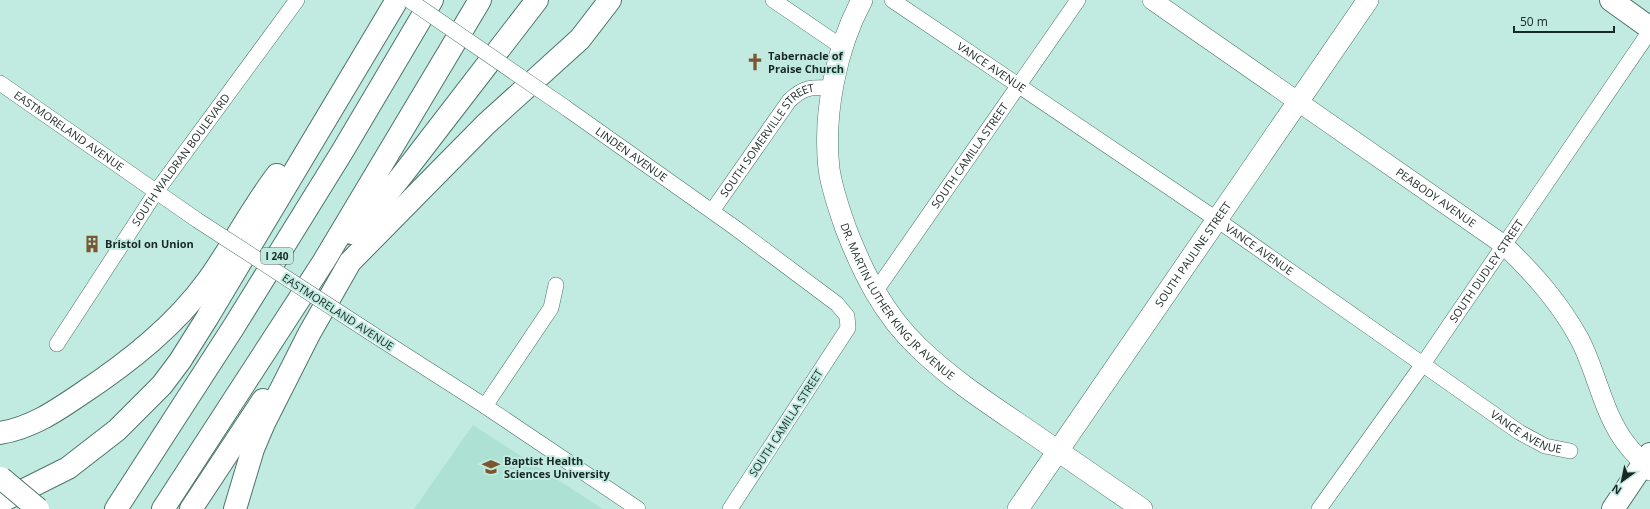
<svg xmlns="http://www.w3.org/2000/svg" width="1650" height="509" font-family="'Open Sans',sans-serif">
<rect width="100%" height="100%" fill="#c1ebe0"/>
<!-- built -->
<polygon fill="#ade1d4" points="473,425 603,509 414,509"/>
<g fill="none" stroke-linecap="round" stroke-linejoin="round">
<!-- minor casing -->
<g stroke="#4d746b" stroke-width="16">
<g id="minor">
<polyline points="773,0 842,47"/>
<path id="s1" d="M 892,0 L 1216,219 L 1519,432 L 1545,446 L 1570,451"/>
<path id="s2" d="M 0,83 L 197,220"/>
<path id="s3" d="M 566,108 L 734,227 L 837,304 L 847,316 L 848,328 L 730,509"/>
<path id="s4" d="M 712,211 L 789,101 C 804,86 812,87 833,88"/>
<path id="s5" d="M 875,292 L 1078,0"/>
<polyline points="371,333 485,406 638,509"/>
<path id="s6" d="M 57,344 L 156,192 L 297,0"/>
<polyline points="485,406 551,308 556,285"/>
<path id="s7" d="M 1319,509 L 1423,364 L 1650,31"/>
</g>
</g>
<!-- tertiary casing -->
<g stroke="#4d746b" stroke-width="20">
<g id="tertiary">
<path id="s8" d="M 1152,0 L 1504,245 C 1534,274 1560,303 1580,340 C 1596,371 1602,408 1622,438 C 1630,450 1641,460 1650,471"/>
</g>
</g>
<!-- secondary casing -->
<g stroke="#4d746b" stroke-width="22">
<g id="secondary">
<path id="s9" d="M 862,0 C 836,48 823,114 829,169 C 832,190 839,209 846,229 C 863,273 884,315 919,348 C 952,380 991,405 1029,431 C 1067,457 1104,483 1142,509"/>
<path id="s10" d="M 1018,509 L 1368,0"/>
</g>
</g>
<!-- primary casing -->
<g stroke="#4d746b" stroke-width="24">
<g id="primary">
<polyline points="1611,0 1650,28"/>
<polyline points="1613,509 1650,454"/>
</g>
</g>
<!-- motorway casing -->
<g stroke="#4d746b" stroke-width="24">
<g id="motorway">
<polyline points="351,233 379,204 403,174 537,0"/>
<path d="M 0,433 C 31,428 56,411 81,394 C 129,362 175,326 209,279 C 233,245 252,208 277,175"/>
<polyline points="0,502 68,468 117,430 162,385 180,361 207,318 397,0"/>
<polyline points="116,509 233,328 342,152 432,0"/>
<polyline points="163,509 324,261 480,0"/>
<polyline points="191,509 263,400"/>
<polyline points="235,509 253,449 264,423 309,334 350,262 486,124 580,39 610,0"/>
</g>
</g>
<!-- minor -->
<use href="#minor" stroke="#fff" stroke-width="15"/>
<!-- tertiary -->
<use href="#tertiary" stroke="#fff" stroke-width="19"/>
<!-- secondary -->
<use href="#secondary" stroke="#fff" stroke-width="21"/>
<!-- primary -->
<use href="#primary" stroke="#fff" stroke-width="22"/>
<!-- motorway -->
<use href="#motorway" stroke="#fff" stroke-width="22"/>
<!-- minor-bridge casing -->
<g stroke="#4d746b" stroke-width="16" stroke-linecap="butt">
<g id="minor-bridge">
<polyline points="409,0 566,108"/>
<polyline points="197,220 371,333"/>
</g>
</g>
<!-- primary-bridge casing -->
<g stroke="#4d746b" stroke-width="24" stroke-linecap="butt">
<polyline id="primary-bridge" points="1,478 38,509"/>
</g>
<!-- minor-bridge -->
<use href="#minor-bridge" stroke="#fff" stroke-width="15"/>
<!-- primary-bridge -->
<use href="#primary-bridge" stroke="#fff" stroke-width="22"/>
</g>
<!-- icons -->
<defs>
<g id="church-bare" transform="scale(1.38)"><path d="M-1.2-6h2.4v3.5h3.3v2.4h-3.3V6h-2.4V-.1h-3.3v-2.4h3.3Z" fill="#7a572f" stroke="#c1ebe0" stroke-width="2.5" paint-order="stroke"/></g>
<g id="building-bare" transform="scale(1.38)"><path d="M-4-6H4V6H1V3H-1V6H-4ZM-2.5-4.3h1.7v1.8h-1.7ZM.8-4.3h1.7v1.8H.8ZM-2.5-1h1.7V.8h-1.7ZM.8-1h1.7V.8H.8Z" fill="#7a572f" stroke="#c1ebe0" stroke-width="2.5" paint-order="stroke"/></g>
<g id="university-bare" transform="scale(1.38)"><path d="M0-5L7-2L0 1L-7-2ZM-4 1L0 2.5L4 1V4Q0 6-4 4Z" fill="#7a572f" stroke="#c1ebe0" stroke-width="2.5" paint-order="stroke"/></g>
</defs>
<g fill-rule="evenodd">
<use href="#church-bare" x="755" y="62"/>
<use href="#building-bare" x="92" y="244"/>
<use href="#university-bare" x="491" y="467"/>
</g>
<g text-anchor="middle" stroke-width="4" stroke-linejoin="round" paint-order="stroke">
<!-- shield labels -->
<rect fill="#c1ebe0" stroke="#4b625c" stroke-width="1" x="261" y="248" width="32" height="16" rx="3"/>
<g font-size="10" font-weight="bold" fill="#182824">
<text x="277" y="260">I 240</text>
</g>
<!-- poi labels -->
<g font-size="11" font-weight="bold" fill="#182824" stroke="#c1ebe0" text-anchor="start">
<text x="768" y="60">Tabernacle of<tspan x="768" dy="13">Praise Church</tspan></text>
<text x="105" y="248">Bristol on Union</text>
<text x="504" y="465">Baptist Health<tspan x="504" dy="13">Sciences University</tspan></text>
</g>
<!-- street labels -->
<g font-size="11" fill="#182824" stroke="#c1ebe0">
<text dy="4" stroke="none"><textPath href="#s1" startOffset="120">VANCE AVENUE</textPath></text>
<text dy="4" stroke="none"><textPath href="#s2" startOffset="84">EASTMORELAND AVENUE</textPath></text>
<text dy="4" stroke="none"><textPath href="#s4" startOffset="91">SOUTH SOMERVILLE STREET</textPath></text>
<text dy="4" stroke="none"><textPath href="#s3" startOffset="80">LINDEN AVENUE</textPath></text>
<text dy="4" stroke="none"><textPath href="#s5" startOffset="166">SOUTH CAMILLA STREET</textPath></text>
<text dy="4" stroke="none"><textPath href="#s6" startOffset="222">SOUTH WALDRAN BOULEVARD</textPath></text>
<text dy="4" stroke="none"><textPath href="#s8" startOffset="346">PEABODY AVENUE</textPath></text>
<text dy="4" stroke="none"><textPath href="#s1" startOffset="444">VANCE AVENUE</textPath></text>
<text dy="4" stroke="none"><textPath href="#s10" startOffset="309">SOUTH PAULINE STREET</textPath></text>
<text dy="4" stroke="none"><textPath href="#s7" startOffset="291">SOUTH DUDLEY STREET</textPath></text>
<text dy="4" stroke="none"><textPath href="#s9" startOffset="327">DR. MARTIN LUTHER KING JR AVENUE</textPath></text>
<text transform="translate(338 312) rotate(33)" y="4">EASTMORELAND AVENUE</text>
<text transform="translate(786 423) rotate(-57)" y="4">SOUTH CAMILLA STREET</text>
<text dy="4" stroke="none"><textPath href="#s1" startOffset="768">VANCE AVENUE</textPath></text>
</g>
</g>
<!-- north arrow -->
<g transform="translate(1622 481) rotate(213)" stroke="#c1ebe0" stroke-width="3" paint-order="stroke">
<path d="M0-3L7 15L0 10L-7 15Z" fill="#182824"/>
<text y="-6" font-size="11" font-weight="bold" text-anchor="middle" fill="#182824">N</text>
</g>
<!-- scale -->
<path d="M1514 26v6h100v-6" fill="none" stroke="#182824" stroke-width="2"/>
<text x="1520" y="26" font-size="12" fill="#182824" stroke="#c1ebe0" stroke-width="3" paint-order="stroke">50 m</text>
</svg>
